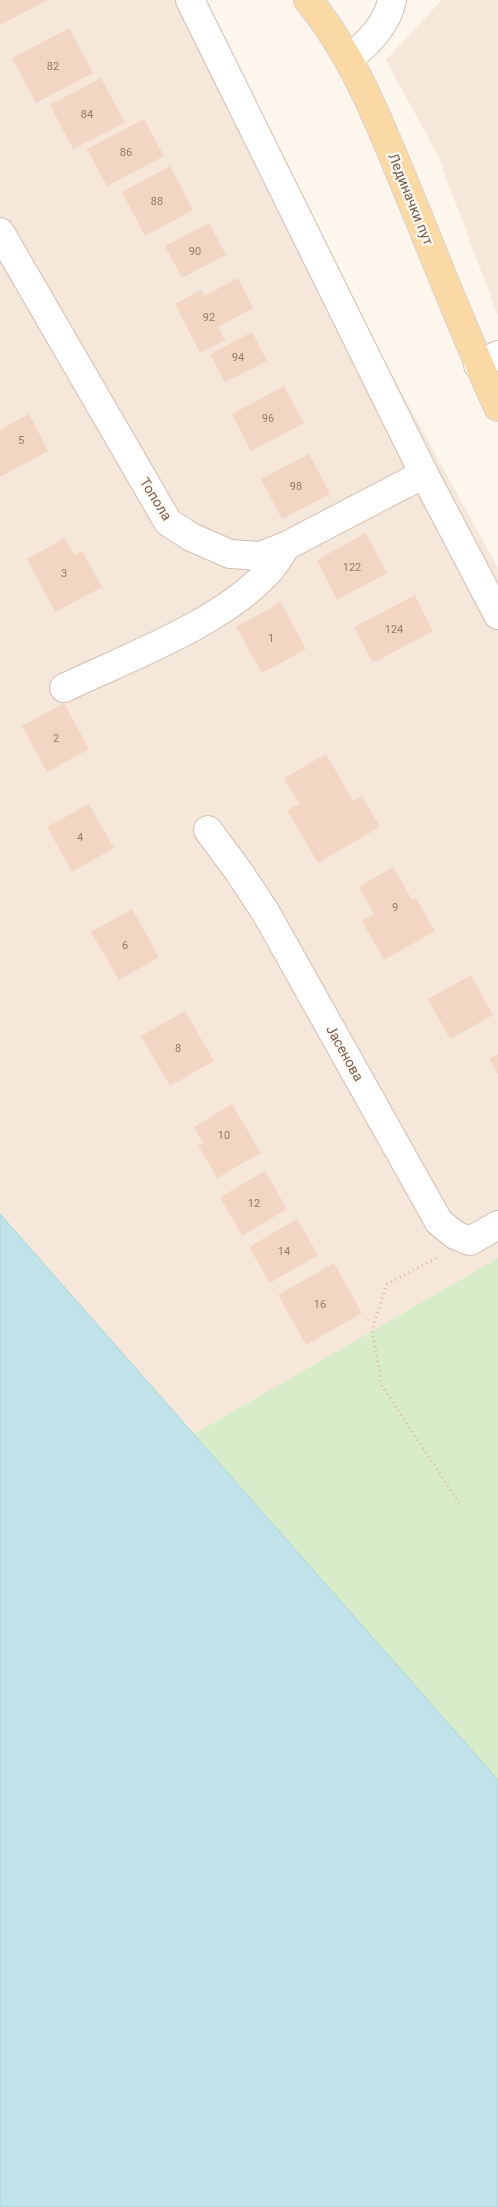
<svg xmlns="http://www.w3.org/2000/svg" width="498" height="2207" font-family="Roboto,sans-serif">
<rect width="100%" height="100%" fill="#fdf6ec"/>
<!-- residential -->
<g fill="#f5e8da">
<polygon points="0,0 186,0 498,568 498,1258 194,1434 0,1214"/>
<polygon points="442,0 498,0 498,316 438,156 386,60"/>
</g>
<!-- green -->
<polygon fill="#d8ecc9" points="498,1258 498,1780 194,1434"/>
<!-- water -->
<polygon fill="#bfe3e8" stroke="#a5d3da" points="0,1214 498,1780 498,2207 0,2207"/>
<!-- building -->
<g fill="#f3d5c3">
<polygon points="0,0 48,0 0,25"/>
<polygon points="69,28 93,73 36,103 12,58"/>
<polygon points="101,78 125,123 73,149 50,105"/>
<polygon points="144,119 164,156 107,186 87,149"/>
<polygon points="170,166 193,210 145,236 122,192"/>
<polygon points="209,223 226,255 182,278 165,246"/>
<polygon points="238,278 253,308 218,327 225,340 200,353 175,304 201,290 204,296"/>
<polygon points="252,332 267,361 225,382 210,354"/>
<polygon points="284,386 304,423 251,451 232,414"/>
<polygon points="29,414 48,451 0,477 0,430"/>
<polygon points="309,454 330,494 282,519 261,479"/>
<polygon points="366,533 387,573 337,600 317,560"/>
<polygon points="65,538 74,555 82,551 102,587 55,612 27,559"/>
<polygon points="415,595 433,631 373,663 354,627"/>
<polygon points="281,602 306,649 262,673 236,627"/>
<polygon points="64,703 89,749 47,772 22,726"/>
<polygon points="326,754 353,801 362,796 380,827 318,863 287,810 299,804 284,778"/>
<polygon points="89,804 114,848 72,872 47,827"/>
<polygon points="393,867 412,900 415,897 435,931 384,960 362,921 374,914 359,887"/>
<polygon points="132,909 159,957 119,980 91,932"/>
<polygon points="471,975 493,1015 450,1039 428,999"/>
<polygon points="185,1011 214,1061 170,1086 141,1036"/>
<polygon points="498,1054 498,1075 489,1059"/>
<polygon points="232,1104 261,1153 217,1178 198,1145 203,1143 194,1127"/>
<polygon points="265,1171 287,1209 242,1236 220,1197"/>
<polygon points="297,1219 318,1255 270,1283 249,1247"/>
<polygon points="334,1263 362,1313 306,1345 278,1295"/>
</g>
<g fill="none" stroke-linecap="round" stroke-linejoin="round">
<!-- minor casing -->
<g stroke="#d1beb0" stroke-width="30">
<g id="minor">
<polyline points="190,0 424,474 498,615"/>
<path d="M 349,59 C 368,43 387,25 392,0"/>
<polyline points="0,232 168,522 191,537 230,554 260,556 286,546 424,474"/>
<polyline points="478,365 498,355"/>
<path d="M 64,688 C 127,658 219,624 266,574 C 274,566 280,555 286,546"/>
<polyline points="208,830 239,872 266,913 439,1222 455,1235 470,1241 498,1225"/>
</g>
</g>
<!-- major casing -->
<g stroke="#dad1cd" stroke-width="30">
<path id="major" d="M 308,0 C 355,57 381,127 409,194 C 438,265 466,337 498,407"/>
</g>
<!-- path -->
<polyline stroke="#d9b8a5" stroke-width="3" stroke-dasharray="1 4" stroke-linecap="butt" points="436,1258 387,1284 372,1330 382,1386 459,1503"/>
<!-- minor -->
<use href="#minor" stroke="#fff" stroke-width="28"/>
<!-- major -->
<use href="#major" stroke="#fbd9a5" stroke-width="28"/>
</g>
<g text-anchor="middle" stroke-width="4.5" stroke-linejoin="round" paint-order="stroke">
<!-- number labels -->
<g font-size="11" fill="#987a6a">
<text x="53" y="70">82</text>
<text x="87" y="118">84</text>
<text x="126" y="156">86</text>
<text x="157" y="205">88</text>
<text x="195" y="255">90</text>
<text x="209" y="321">92</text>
<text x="238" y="361">94</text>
<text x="268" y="422">96</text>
<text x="21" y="444">5</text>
<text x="296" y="490">98</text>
<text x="352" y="571">122</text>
<text x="64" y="577">3</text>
<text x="394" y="633">124</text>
<text x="271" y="642">1</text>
<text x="56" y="742">2</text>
<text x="80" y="841">4</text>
<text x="395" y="911">9</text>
<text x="125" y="949">6</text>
<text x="178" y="1052">8</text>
<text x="224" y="1139">10</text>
<text x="254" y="1207">12</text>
<text x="284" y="1255">14</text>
<text x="320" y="1308">16</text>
</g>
<!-- street labels -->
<g font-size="14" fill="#7a5c4d" stroke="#fffaf3">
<text transform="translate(411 199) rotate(68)" y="5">Лединачки пут</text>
<text transform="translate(156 499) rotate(58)" y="5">Топола</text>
<text transform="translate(345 1053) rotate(61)" y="5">Јасенова</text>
</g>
</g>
</svg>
